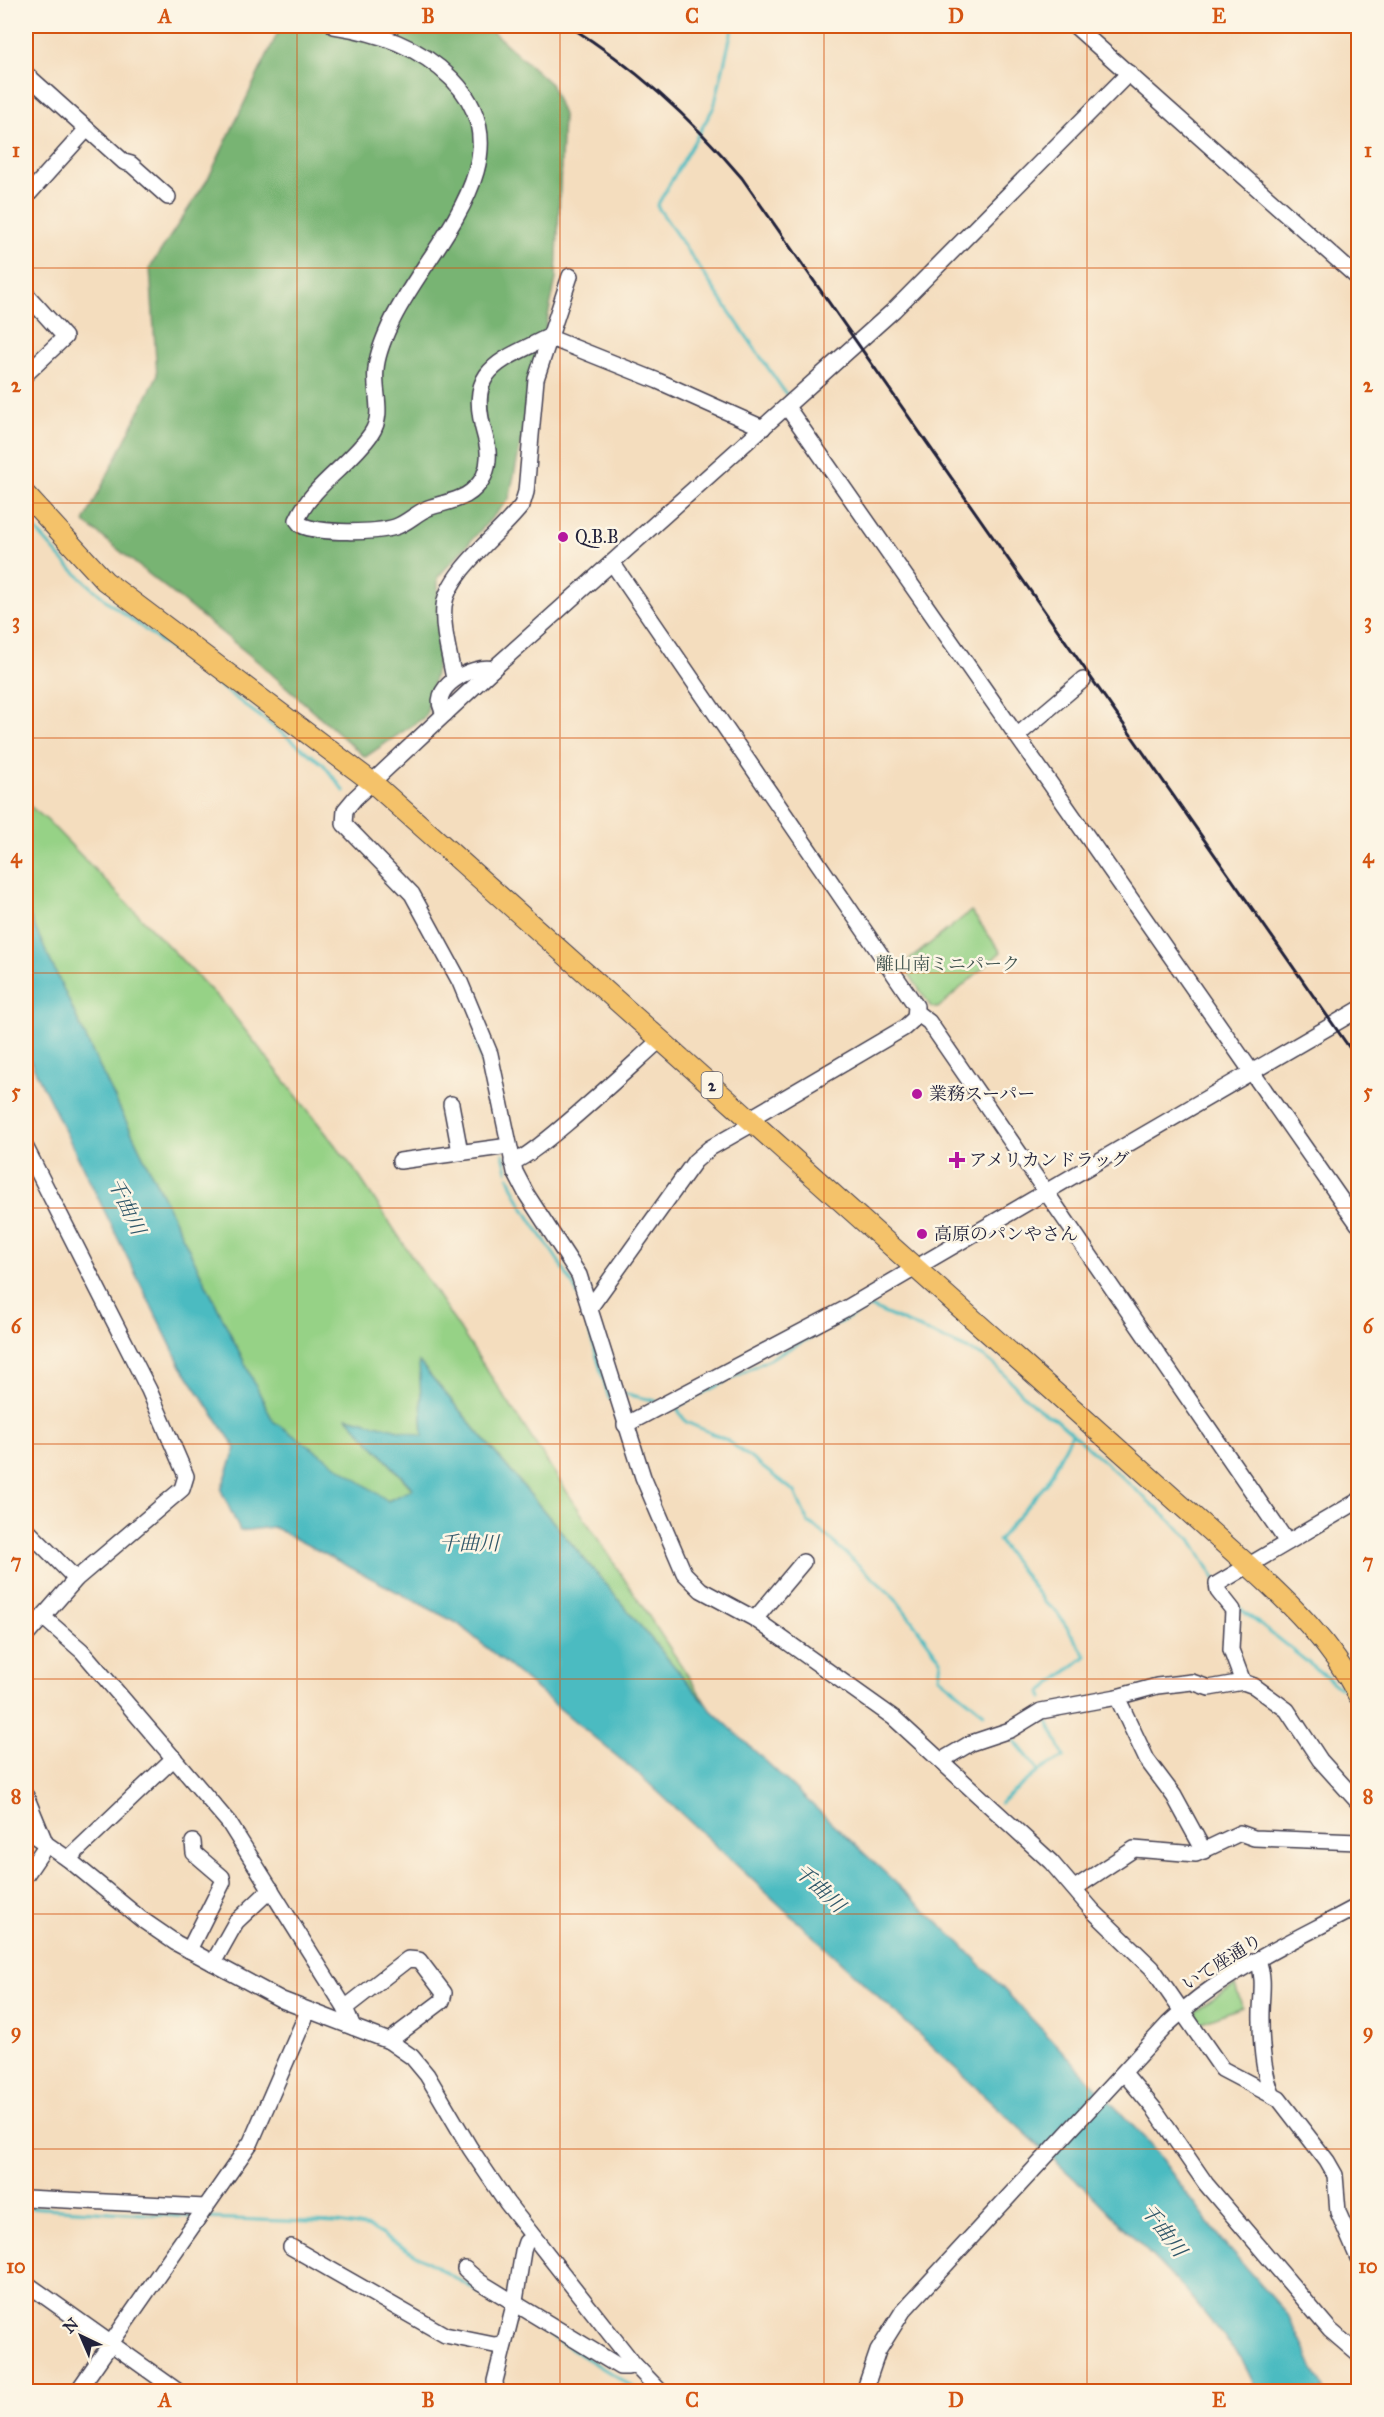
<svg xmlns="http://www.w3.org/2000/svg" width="1384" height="2417" font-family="'IM FELL Great Primer','Noto Serif JP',serif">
<rect width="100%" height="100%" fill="#fcf5e5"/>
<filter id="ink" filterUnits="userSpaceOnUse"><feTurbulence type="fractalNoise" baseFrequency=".0167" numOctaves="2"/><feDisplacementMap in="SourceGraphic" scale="12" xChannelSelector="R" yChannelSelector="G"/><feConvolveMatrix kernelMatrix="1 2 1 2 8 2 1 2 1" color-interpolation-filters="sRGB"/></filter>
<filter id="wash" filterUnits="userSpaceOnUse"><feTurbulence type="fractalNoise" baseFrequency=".008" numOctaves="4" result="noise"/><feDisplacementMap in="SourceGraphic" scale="24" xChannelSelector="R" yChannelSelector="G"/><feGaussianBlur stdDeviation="1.35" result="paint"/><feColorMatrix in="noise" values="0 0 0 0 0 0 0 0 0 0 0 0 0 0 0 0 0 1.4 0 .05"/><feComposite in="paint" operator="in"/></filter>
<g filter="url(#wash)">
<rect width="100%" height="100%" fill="#f4ddbe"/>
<!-- green -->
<g fill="#96d286" stroke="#5c7a60" stroke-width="1.5">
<polygon points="26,803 47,820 227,1007 357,1173 710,1709 420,1363 423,1437 348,1417 413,1490 387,1501 273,1421 96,1060 26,908"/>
<polygon points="971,911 1001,952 938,1008 931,1007 903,965"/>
<polygon points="1235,1985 1242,2007 1200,2023 1195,2011"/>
</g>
<!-- forest -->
<polygon fill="#78b473" stroke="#4d6b57" stroke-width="1.5" points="281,26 486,26 551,84 563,115 556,279 509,499 438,577 438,660 426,716 365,757 257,661 84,522 157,376 150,267 208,179"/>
<!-- water -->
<polygon fill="#4cbbc1" stroke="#376e7e" stroke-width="1.5" points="26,908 96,1060 273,1421 388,1501 413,1489 347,1417 423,1436 419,1362 710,1709 960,1943 1151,2145 1225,2245 1288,2315 1325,2391 1257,2391 1242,2359 1185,2290 1094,2197 643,1778 457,1623 273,1527 240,1531 221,1490 236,1448 181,1366 26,1052"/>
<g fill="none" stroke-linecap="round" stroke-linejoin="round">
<!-- stream -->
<g stroke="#4cbbc1" stroke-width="3">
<polyline points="733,26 714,107 657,206 786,394"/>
<polyline points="26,519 67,565 107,601 323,764 345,792"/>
<polyline points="477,1042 495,1111"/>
<polyline points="503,1154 507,1171"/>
<path d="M 509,1177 C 523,1217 559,1255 578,1295"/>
<polyline points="588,1327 609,1398 611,1397"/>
<polyline points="622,1393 656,1401"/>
<path d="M 671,1406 L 676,1407 L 870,1307 L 983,1356 C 1011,1375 1025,1406 1056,1419 L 1191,1539 L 1215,1579"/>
<polyline points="676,1407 686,1422 727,1440 795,1492 808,1522 821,1531 895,1598 941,1660 939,1677 984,1713"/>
<polyline points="1238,1607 1340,1688"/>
<polyline points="1043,1698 1041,1692 1086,1656 1056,1611 1045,1603 998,1540 1046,1484 1072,1434"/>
<polyline points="1039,1771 1064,1757 1047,1719"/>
<polyline points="1000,1803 1039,1771 1010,1735"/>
<polyline points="26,2207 193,2217"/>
<polyline points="206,2218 337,2223 371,2228 509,2310"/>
<polyline points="517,2315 641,2392"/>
</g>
</g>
</g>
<g filter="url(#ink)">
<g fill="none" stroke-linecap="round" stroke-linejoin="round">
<!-- minor casing -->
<g stroke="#423e4f" stroke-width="18">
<g id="minor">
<path d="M 334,26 C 379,33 419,46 452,79 C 531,159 423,251 390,325 C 384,338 377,355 376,369 C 373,391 385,414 371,434 C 349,466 313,484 297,520 L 301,525 C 320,534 375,533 395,527 C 408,523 418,511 431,507 C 453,500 472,499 484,476 C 490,462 489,450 485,436 C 466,369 496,363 548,337 L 658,381 L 763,428"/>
<polyline points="1075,26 1358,278"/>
<polyline points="1129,73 894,310 493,669 355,798 345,810 344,824 412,894 460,982 490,1054 515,1172 527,1195 579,1275 643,1477 684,1573 701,1590 755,1619 894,1718 1051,1862 1093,1911 1152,1968 1222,2069 1279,2099 1327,2161 1335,2175 1338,2212 1358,2258"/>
<polyline points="26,74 124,162 131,164 168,197"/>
<polyline points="26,197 86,130"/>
<polyline points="26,294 65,337 26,374"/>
<polyline points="787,407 1358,1224"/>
<polyline points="613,564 916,1006 915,1018 904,1028 749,1119"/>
<path d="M 454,679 C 450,656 442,630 444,606 C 448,571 501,533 522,505 L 526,492 L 536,379 L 570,276"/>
<path d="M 445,714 C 425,689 472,664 493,669"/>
<polyline points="1018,735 1083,680"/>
<polyline points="917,1013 929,1022 1287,1542"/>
<polyline points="451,1104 460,1152"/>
<polyline points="26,1148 149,1390 186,1476 182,1489 76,1579 26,1636"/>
<polyline points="400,1161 509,1146"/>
<path d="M 512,1162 C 533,1159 637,1060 660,1040"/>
<polyline points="589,1309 695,1161 710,1148 754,1123"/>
<polyline points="625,1425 845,1309 1358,1010"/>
<polyline points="26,1529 76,1579"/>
<polyline points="44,1618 82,1651 229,1823 345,2008 353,2027"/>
<polyline points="755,1619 803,1562"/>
<polyline points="1243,1682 1231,1650 1233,1610 1218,1591 1217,1584 1358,1501"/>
<polyline points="1117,1697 1147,1760 1174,1796 1204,1851"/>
<polyline points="942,1760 971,1743 1010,1730 1041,1711 1117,1697 1157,1686 1192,1682 1209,1688 1243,1682 1254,1686 1287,1710 1320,1760 1358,1802"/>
<polyline points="26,1796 45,1842 43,1850 26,1875"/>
<polyline points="26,1830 68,1859 141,1919 176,1943 282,2000 389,2041 412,2057 427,2075 470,2148 507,2203 633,2363 661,2392"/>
<polyline points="68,1859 174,1758"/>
<polyline points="1075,1888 1134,1849 1196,1854 1240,1833 1254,1838 1358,1842"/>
<polyline points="189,1950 223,1882 222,1877 194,1853 193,1842"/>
<path d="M 1258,1961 C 1266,1980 1260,2000 1261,2021 C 1261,2045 1263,2071 1272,2094"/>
<polyline points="213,1963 236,1922 271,1889"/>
<polyline points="345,2008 408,1959 419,1960 444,1993 442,2001 389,2041"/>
<polyline points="1124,2073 1155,2110 1206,2184 1330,2330 1358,2354"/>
<polyline points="26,2198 205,2207"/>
<polyline points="291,2247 445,2335 494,2345 504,2344"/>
<polyline points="465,2269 480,2282 620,2367 628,2367 633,2363"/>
<polyline points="26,2283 179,2392"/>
<polyline points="77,2392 251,2142 308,2011"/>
<polyline points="496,2392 495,2381 515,2301 523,2251 526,2242 533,2237"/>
<path d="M 864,2392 L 878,2351 L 903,2311 L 1168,2024 C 1221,1972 1294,1941 1358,1906"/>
</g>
</g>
<!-- major casing -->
<g stroke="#423e4f" stroke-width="22">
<path id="major" d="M 26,495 L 105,581 L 372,782 L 1248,1565 C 1291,1604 1331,1643 1358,1695"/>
</g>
<!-- minor -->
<use href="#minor" stroke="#fff" stroke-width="15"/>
<!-- major -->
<use href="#major" stroke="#f4c26a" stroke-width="20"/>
<!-- rail -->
<path stroke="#22223b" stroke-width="3" d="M 569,26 C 635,67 692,119 742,178 L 1358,1060"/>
</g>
</g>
<!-- grid -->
<path fill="none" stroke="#d45411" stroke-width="1.5" stroke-opacity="0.55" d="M 297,26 L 297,2392M 560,26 L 560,2392M 824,26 L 824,2392M 1087,26 L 1087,2392M 26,268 L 1358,268M 26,503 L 1358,503M 26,738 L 1358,738M 26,973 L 1358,973M 26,1208 L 1358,1208M 26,1444 L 1358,1444M 26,1679 L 1358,1679M 26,1914 L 1358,1914M 26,2149 L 1358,2149"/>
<!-- markers -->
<g fill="#b5179e" stroke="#fcf5e5" stroke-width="2">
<circle cx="563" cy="537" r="6"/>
<circle cx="917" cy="1094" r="6"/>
<path d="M954 1151h6v6h6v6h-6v6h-6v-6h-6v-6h6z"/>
<circle cx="922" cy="1234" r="6"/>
</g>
<g text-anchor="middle" stroke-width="5" stroke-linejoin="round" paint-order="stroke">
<!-- shield labels -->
<rect fill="#fcf5e5" stroke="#63616e" stroke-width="1.5" x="701.5" y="1072" width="21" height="26" rx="4.5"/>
<g font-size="16" font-weight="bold" fill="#22223b">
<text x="712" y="1091">2</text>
</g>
<!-- poi labels -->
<g font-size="18" fill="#22223b" stroke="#fcf5e5" text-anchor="start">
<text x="575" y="543">Q.B.B</text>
<text x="929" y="1100">業務スーパー</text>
<text x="969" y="1166">アメリカンドラッグ</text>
<text x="934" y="1240">高原のパンやさん</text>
</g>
<!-- park labels -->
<g font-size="18" fill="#455752" stroke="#fcf5e5">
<text x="948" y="970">離山南ミニパーク</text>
</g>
<!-- street labels -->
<g font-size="18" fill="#22223b" stroke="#fcf5e5">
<text transform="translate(1222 1962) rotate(-32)" y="6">いて座通り</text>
</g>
<!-- water labels -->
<g font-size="20" font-style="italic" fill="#31586a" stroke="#fcf5e5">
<text transform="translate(127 1206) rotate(65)" y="7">千曲川</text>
<text x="469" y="1550">千曲川</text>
<text transform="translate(820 1888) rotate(43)" y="7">千曲川</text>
<text transform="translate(1164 2230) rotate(53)" y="7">千曲川</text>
</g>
</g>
<!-- margin -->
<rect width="1384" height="2417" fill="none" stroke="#fcf5e5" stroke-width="66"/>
<!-- north arrow -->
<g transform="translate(81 2336) rotate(316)" stroke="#fcf5e5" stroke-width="4.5" paint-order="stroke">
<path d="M0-4.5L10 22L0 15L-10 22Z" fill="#22223b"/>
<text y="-9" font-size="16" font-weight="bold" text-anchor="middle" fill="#22223b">N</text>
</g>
<rect x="33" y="33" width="1318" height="2351" fill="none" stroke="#d45411" stroke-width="2"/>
<g font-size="20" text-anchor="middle" font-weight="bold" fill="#d45411">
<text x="165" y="23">A</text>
<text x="428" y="23">B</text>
<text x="692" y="23">C</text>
<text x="956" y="23">D</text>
<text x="1219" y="23">E</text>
<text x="16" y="157">1</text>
<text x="1368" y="157">1</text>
<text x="16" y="392">2</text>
<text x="1368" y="392">2</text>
<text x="16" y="628">3</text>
<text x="1368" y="628">3</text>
<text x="16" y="863">4</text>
<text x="1368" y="863">4</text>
<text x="16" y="1098">5</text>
<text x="1368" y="1098">5</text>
<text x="16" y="1333">6</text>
<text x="1368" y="1333">6</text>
<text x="16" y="1568">7</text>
<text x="1368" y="1568">7</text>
<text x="16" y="1803">8</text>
<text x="1368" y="1803">8</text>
<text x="16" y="2038">9</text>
<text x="1368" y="2038">9</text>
<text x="16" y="2273">10</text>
<text x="1368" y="2273">10</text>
<text x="165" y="2407">A</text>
<text x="428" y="2407">B</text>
<text x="692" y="2407">C</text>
<text x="956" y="2407">D</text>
<text x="1219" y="2407">E</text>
</g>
</svg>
